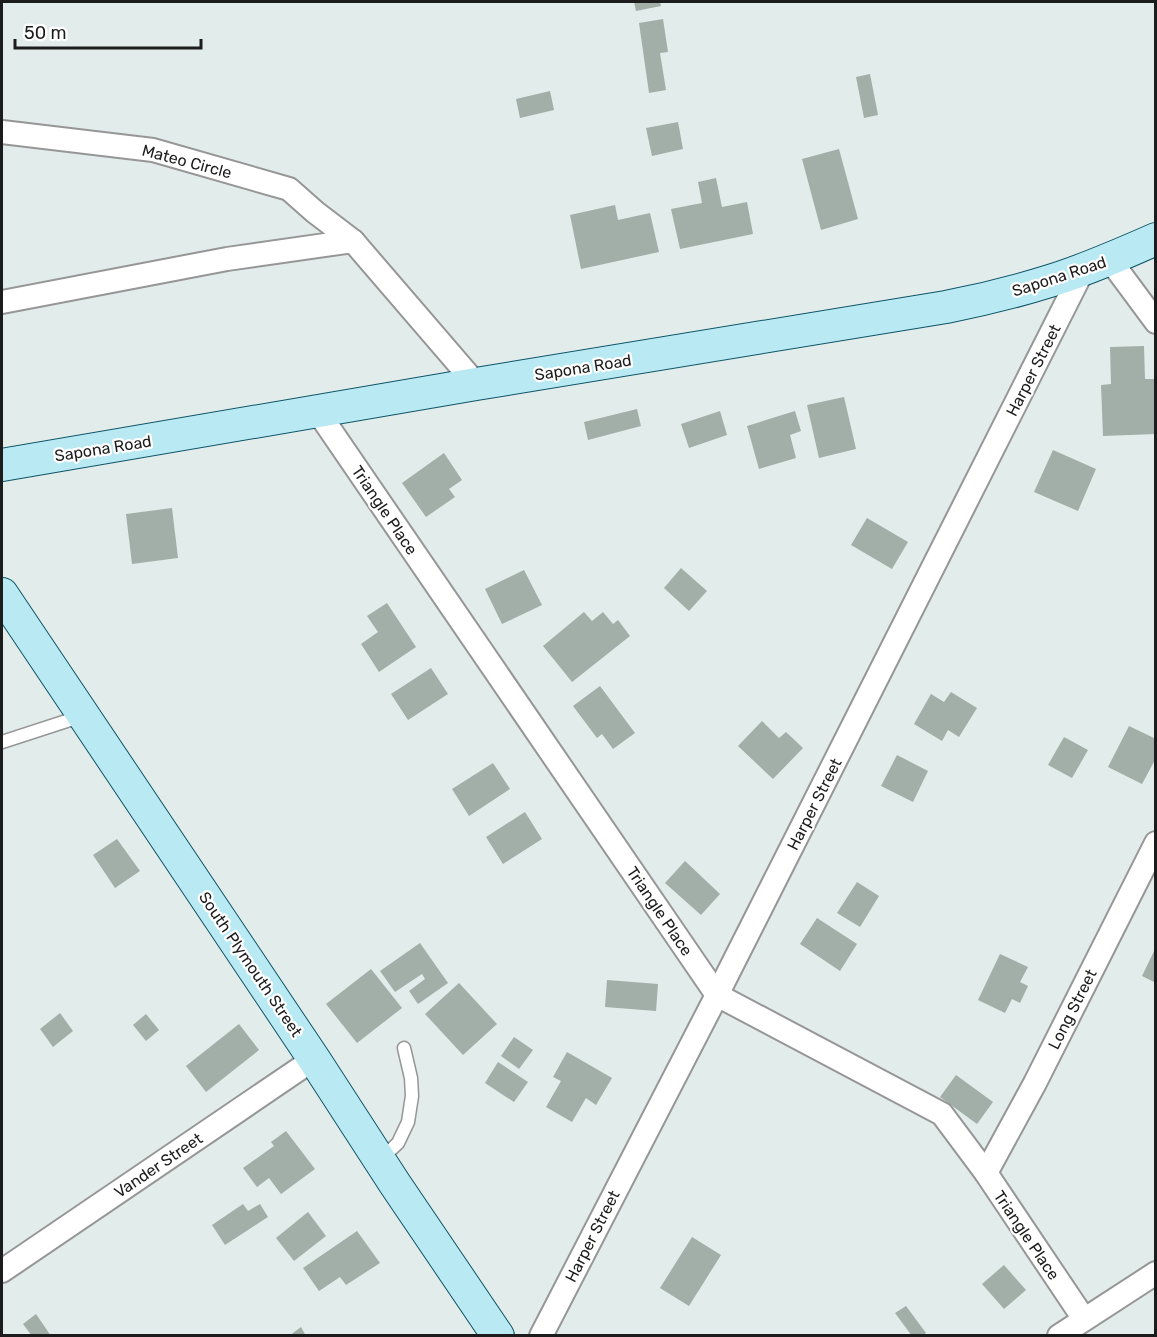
<svg xmlns="http://www.w3.org/2000/svg" width="1157" height="1337" font-family="Rubik,sans-serif">
<rect width="100%" height="100%" fill="#e2ecea"/>
<!-- building -->
<g fill="#a2aea8">
<polygon points="634,2 660,2 661,6 636,11"/>
<polygon points="663,19 668,52 660,53 666,90 649,93 639,23"/>
<polygon points="870,74 878,115 864,118 856,77"/>
<polygon points="550,91 554,110 520,118 516,99"/>
<polygon points="678,122 683,149 652,156 646,128"/>
<polygon points="839,149 858,219 821,230 802,159"/>
<polygon points="716,178 722,207 747,202 753,234 680,249 671,209 702,203 698,182"/>
<polygon points="615,205 618,220 650,213 659,252 581,269 570,215"/>
<polygon points="1144,346 1145,379 1156,379 1156,434 1103,436 1101,385 1111,384 1110,347"/>
<polygon points="844,397 856,449 819,458 807,405"/>
<polygon points="637,409 641,426 588,440 584,422"/>
<polygon points="720,411 727,435 689,448 681,424"/>
<polygon points="795,411 801,431 790,435 796,458 759,469 747,426"/>
<polygon points="1053,450 1096,469 1078,511 1034,492"/>
<polygon points="444,453 462,480 449,489 455,497 426,517 402,483"/>
<polygon points="172,508 178,558 132,564 126,514"/>
<polygon points="867,518 908,542 892,569 851,545"/>
<polygon points="681,568 707,591 689,611 664,588"/>
<polygon points="524,570 542,605 502,624 485,589"/>
<polygon points="387,603 416,647 379,672 361,644 378,632 367,616"/>
<polygon points="584,612 592,621 603,612 613,624 618,620 630,636 572,682 543,646"/>
<polygon points="431,668 448,694 408,720 391,694"/>
<polygon points="600,686 635,733 613,749 602,734 597,738 573,706"/>
<polygon points="951,692 977,708 959,737 948,730 942,741 914,724 931,694 944,702"/>
<polygon points="762,721 779,738 786,732 803,748 773,779 738,746"/>
<polygon points="1129,726 1156,739 1156,758 1142,784 1108,767"/>
<polygon points="1064,737 1088,750 1072,778 1048,765"/>
<polygon points="897,755 928,771 913,802 881,786"/>
<polygon points="493,763 510,789 469,816 452,789"/>
<polygon points="525,812 542,839 503,864 486,837"/>
<polygon points="117,839 140,871 115,888 93,855"/>
<polygon points="685,861 720,894 701,915 665,883"/>
<polygon points="857,882 879,896 860,927 837,913"/>
<polygon points="817,918 857,944 840,971 800,944"/>
<polygon points="420,943 448,983 418,1004 409,991 425,979 422,974 395,992 380,971"/>
<polygon points="1156,947 1156,983 1142,976"/>
<polygon points="1000,954 1028,967 1020,982 1028,986 1020,1003 1012,999 1005,1013 978,1000"/>
<polygon points="371,969 402,1008 357,1043 326,1004"/>
<polygon points="607,980 658,984 656,1011 605,1007"/>
<polygon points="459,983 497,1024 463,1055 425,1014"/>
<polygon points="60,1013 73,1031 53,1047 40,1029"/>
<polygon points="146,1014 159,1030 146,1041 133,1025"/>
<polygon points="239,1024 259,1050 206,1092 186,1066"/>
<polygon points="514,1037 533,1050 519,1069 501,1056"/>
<polygon points="567,1052 612,1078 596,1105 586,1098 572,1122 546,1107 561,1081 553,1077"/>
<polygon points="498,1062 528,1082 514,1102 485,1083"/>
<polygon points="956,1075 993,1102 977,1124 940,1097"/>
<polygon points="286,1131 315,1169 281,1194 269,1178 257,1187 243,1168 274,1146 271,1142"/>
<polygon points="243,1204 248,1211 260,1204 268,1217 225,1245 212,1225"/>
<polygon points="308,1212 326,1236 294,1261 276,1238"/>
<polygon points="357,1231 380,1263 346,1285 340,1277 319,1291 303,1268"/>
<polygon points="692,1237 721,1255 689,1306 660,1288"/>
<polygon points="1004,1265 1026,1290 1004,1309 982,1284"/>
<polygon points="906,1306 926,1333 922,1336 912,1336 895,1313"/>
<polygon points="36,1314 51,1336 32,1336 23,1324"/>
<polygon points="301,1327 306,1336 289,1336"/>
</g>
<g fill="none" stroke-linecap="round" stroke-linejoin="round">
<!-- lane casing -->
<g stroke="#969696" stroke-width="15">
<g id="lane">
<polyline points="2,742 82,716"/>
<polyline points="380,1160 398,1143 408,1122 412,1096 411,1078 404,1048"/>
</g>
</g>
<!-- street casing -->
<g stroke="#969696" stroke-width="26">
<g id="street">
<polyline points="2,132 153,150 289,189 315,212 353,241 476,384"/>
<polyline points="1110,260 1156,322"/>
<polyline points="2,302 227,259 353,241"/>
<polyline points="318,412 717,995 942,1114 986,1173 1084,1319"/>
<polyline points="986,1173 1035,1083 1156,843"/>
<polyline points="2,1271 314,1059"/>
<polyline points="541,1336 717,995 1083,270"/>
<polyline points="1059,1336 1156,1273"/>
</g>
</g>
<!-- secondary casing -->
<g stroke="#0e5467" stroke-width="34">
<g id="secondary">
<path d="M 2,465 L 476,384 L 946,307 C 982,300 1018,291 1053,280 C 1088,269 1122,254 1156,239"/>
<polyline points="2,594 314,1059 395,1184 498,1336"/>
</g>
</g>
<!-- lane -->
<use href="#lane" stroke="#fff" stroke-width="12"/>
<!-- street -->
<use href="#street" stroke="#fff" stroke-width="22"/>
<!-- secondary -->
<use href="#secondary" stroke="#b9eaf3" stroke-width="32"/>
</g>
<g text-anchor="middle" stroke-width="4.5" stroke-linejoin="round" paint-order="stroke">
<!-- street labels -->
<g font-size="16" fill="#1c1c1c" stroke="#fff">
<text transform="translate(187 161) rotate(15)" y="6">Mateo Circle</text>
<text transform="translate(1059 276) rotate(-18)" y="6">Sapona Road</text>
<text transform="translate(583 367) rotate(-9)" y="6">Sapona Road</text>
<text transform="translate(1033 370) rotate(-63)" y="6">Harper Street</text>
<text transform="translate(103 448) rotate(-9)" y="6">Sapona Road</text>
<text transform="translate(385 510) rotate(56)" y="6">Triangle Place</text>
<text transform="translate(814 804) rotate(-63)" y="6">Harper Street</text>
<text transform="translate(660 911) rotate(56)" y="6">Triangle Place</text>
<text transform="translate(251 964) rotate(56)" y="6">South Plymouth Street</text>
<text transform="translate(1072 1009) rotate(-63)" y="6">Long Street</text>
<text transform="translate(158 1165) rotate(-34)" y="6">Vander Street</text>
<text transform="translate(1027 1235) rotate(56)" y="6">Triangle Place</text>
<text transform="translate(592 1236) rotate(-63)" y="6">Harper Street</text>
</g>
</g>
<!-- border -->
<rect width="1157" height="1337" fill="none" stroke="#1c1c1c" stroke-width="6"/>
<!-- scale -->
<path d="M15 39v9h186v-9" fill="none" stroke="#1c1c1c" stroke-width="3"/>
<text x="24" y="39" font-size="18" fill="#1c1c1c" stroke="#ffffff" stroke-width="4.5" paint-order="stroke">50 m</text>
</svg>
